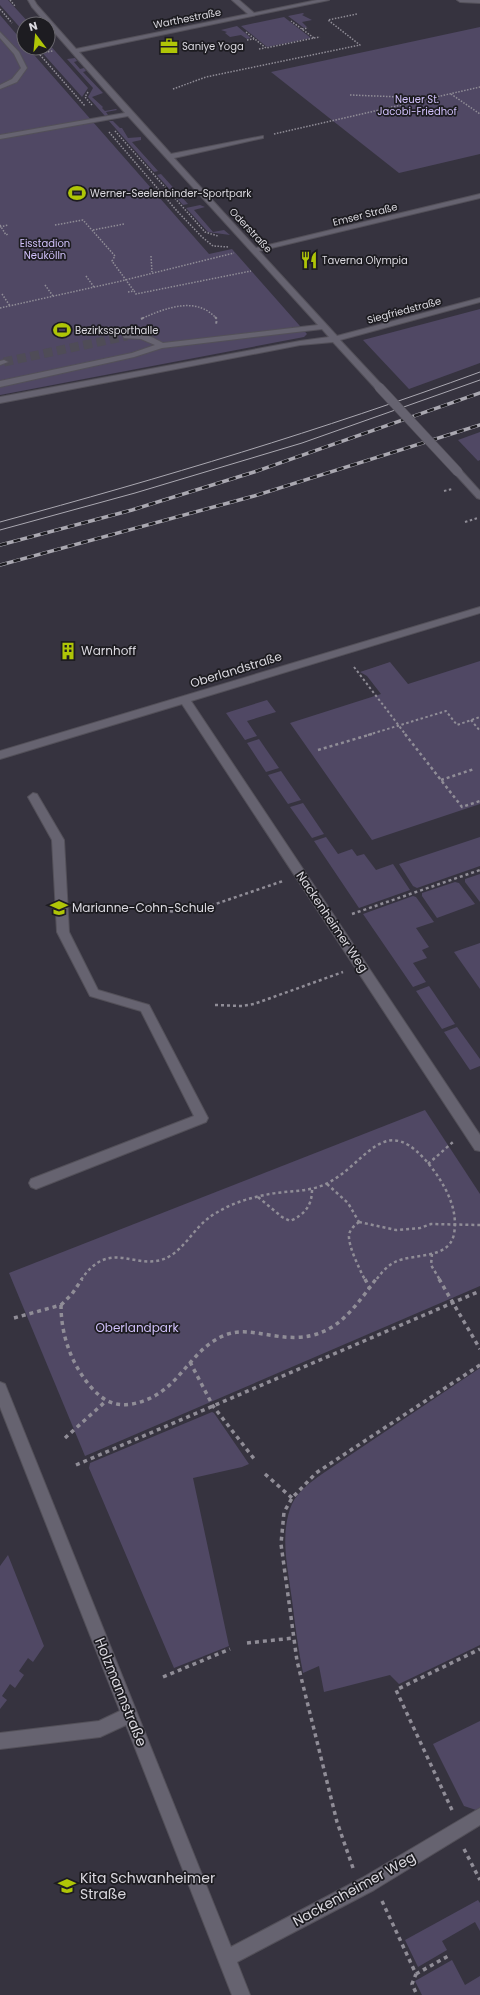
<svg xmlns="http://www.w3.org/2000/svg" width="480" height="1995" font-family="Poppins,sans-serif">
<rect width="100%" height="100%" fill="#36333f"/>
<!-- green -->
<g fill="#504864">
<polygon points="0,0 8,0 30,24 24,24 24,32 0,5"/>
<polygon points="303,13 304,14 302,15 312,20 302,22 307,27 304,28 288,16"/>
<polygon points="0,15 24,43 24,48 28,48 209,254 232,249 307,334 304,337 0,395"/>
<polygon points="284,17 311,38 267,47 241,26"/>
<polygon points="237,26 251,38 247,39 241,35 230,37 225,33 227,32 221,30"/>
<polygon points="480,27 480,154 399,173 271,72"/>
<polygon points="48,43 88,88 82,97 38,48 48,48"/>
<polygon points="75,58 77,61 74,62 80,69 84,68 86,71 83,72 103,93 92,97 103,107 102,108 105,111 116,109 117,110 106,112 108,115 105,116 88,97 93,88 67,59"/>
<polygon points="109,121 113,121 120,128 122,128 128,138 141,137 141,140 132,142 158,171 154,172"/>
<polygon points="161,174 188,204 183,205 157,175"/>
<polygon points="200,205 205,207 194,210 213,232 224,230 230,235 208,232 186,208"/>
<polygon points="480,309 480,363 409,389 363,340"/>
<polygon points="480,432 480,460 478,461 458,440"/>
<polygon points="480,661 480,804 372,840 290,723 381,694 367,676 360,672 390,662 408,684"/>
<polygon points="267,700 276,712 247,721 257,736 245,740 226,713"/>
<polygon points="259,739 279,768 266,772 247,743"/>
<polygon points="281,771 301,800 288,804 268,775"/>
<polygon points="303,803 324,834 312,838 290,807"/>
<polygon points="326,837 338,854 352,849 357,856 364,854 376,870 393,864 410,890 359,908 314,841"/>
<polygon points="480,837 480,866 417,888 413,886 399,864"/>
<polygon points="480,874 480,902 465,882 465,879"/>
<polygon points="455,882 459,883 475,904 437,918 422,896 422,893"/>
<polygon points="413,896 416,897 434,922 416,928 429,947 422,950 427,958 413,963 426,982 413,987 363,914"/>
<polygon points="480,943 480,989 454,952"/>
<polygon points="429,986 455,1024 442,1029 416,991"/>
<polygon points="457,1027 480,1059 480,1066 470,1070 444,1032"/>
<polygon points="425,1110 480,1194 480,1286 85,1456 9,1273"/>
<path d="M 480,1368 L 480,1645 L 399,1684 L 390,1675 L 324,1692 L 319,1666 L 303,1673 C 298,1649 295,1624 292,1600 C 288,1569 279,1534 292,1504 C 298,1491 311,1482 322,1474 Z"/>
<polygon points="212,1412 214,1413 249,1464 242,1467 193,1478 229,1646 174,1668 89,1468 90,1463"/>
<polygon points="8,1555 44,1646 33,1662 28,1658 19,1671 24,1675 15,1688 10,1684 2,1696 7,1700 0,1709 0,1566"/>
<polygon points="480,1721 480,1808 476,1810 464,1806 433,1744"/>
<polygon points="478,1900 480,1903 480,1931 475,1922 442,1941 447,1950 418,1967 405,1940"/>
<polygon points="452,1960 465,1985 480,1976 480,1995 422,1995 415,1981"/>
</g>
<g fill="none" stroke-linecap="round" stroke-linejoin="round">
<!-- minor-tunnel -->
<polyline stroke="#4f4c57" stroke-width="9" stroke-dasharray="9 4.5" stroke-linecap="butt" points="4,362 127,336"/>
<!-- minor casing -->
<g stroke="#535059" stroke-width="2">
<g id="minor">
<path d="M 28,0 L 34,0 L 37,5 L 76,49 L 248,14 L 232,0 L 239,0 L 254,13 L 317,0 L 329,0 L 79,52 L 171,154 L 263,136 L 263,138 L 174,158 L 256,248 L 480,194 L 480,198 L 259,251 L 337,336 L 480,298 L 480,302 L 340,340 L 382,385 L 383,387 L 379,390 L 376,389 L 333,342 L 300,345 L 0,403 L 0,397 L 300,341 L 329,337 L 322,329 L 162,348 L 134,357 L 0,387 L 0,381 L 132,353 L 155,345 L 141,339 L 124,338 L 123,336 C 133,327 153,337 163,343 L 318,325 L 128,116 L 0,139 L 0,135 L 125,113 L 32,7 Z"/>
<polygon points="457,0 480,0 480,3 460,2"/>
<polygon points="0,32 19,52 27,68 17,82 0,89 0,85 12,79 21,68 14,54 0,38"/>
<polygon points="4,360 8,362 0,365 0,361"/>
<polygon points="458,469 461,470 480,491 480,499 477,498 455,474 454,472"/>
<polygon points="480,607 480,613 191,701 480,1135 480,1151 475,1150 182,704 0,759 0,751"/>
<polygon points="33,793 37,794 64,840 69,932 98,990 149,1005 208,1118 206,1122 36,1189 31,1187 29,1183 31,1179 194,1116 141,1011 90,996 57,932 52,840 28,797"/>
<polygon points="0,1382 5,1384 7,1389 231,1947 362,1878 480,1808 480,1825 374,1890 237,1962 250,1995 232,1995 126,1725 100,1737 0,1749 0,1733 99,1721 120,1711 0,1407"/>
</g>
</g>
<!-- path-far3 -->
<g stroke="#908d97" stroke-width="1.5" stroke-dasharray="1.5 1.5" stroke-linecap="butt">
<polyline points="10,0 15,6"/>
<polyline points="0,9 12,23"/>
<polyline points="302,29 308,28"/>
<polyline points="246,32 266,48 314,38 291,21"/>
<polyline points="314,38 320,37"/>
<polyline points="247,40 254,39"/>
<polyline points="34,48 85,106"/>
<polyline points="259,49 265,48"/>
<polyline points="39,53 53,51"/>
<polyline points="173,89 206,77 360,45 328,20 357,14"/>
<polyline points="88,92 85,97 92,105"/>
<polyline points="451,94 480,114"/>
<polyline points="350,95 427,98"/>
<polyline points="115,131 205,232 218,236"/>
<polyline points="109,132 177,211 202,237 213,246 229,247"/>
<polyline points="274,134 480,87"/>
<polyline points="0,225 6,235 8,234"/>
<polyline points="55,225 83,220 115,256 112,261 134,291"/>
<polyline points="0,227 8,225"/>
<polyline points="93,230 124,224"/>
<polyline points="151,256 152,272"/>
<polyline points="86,276 94,287"/>
<polyline points="45,285 53,296"/>
<polyline points="128,292 134,291 136,294 251,271"/>
<polyline points="2,294 10,306"/>
<polyline points="0,308 117,282 234,253"/>
<path d="M 143,318 C 166,308 196,296 216,318"/>
</g>
<!-- path-far2 -->
<g stroke="#908d97" stroke-width="2" stroke-dasharray="2.5 2.5" stroke-linecap="butt">
<polyline points="215,317 217,319 216,324"/>
<polyline points="141,319 145,317"/>
<polyline points="444,491 452,489"/>
<polyline points="465,522 478,518"/>
<polyline points="354,667 406,735"/>
<polyline points="471,720 480,731"/>
<polyline points="368,735 446,711 457,725 480,717"/>
</g>
<!-- path-far1 -->
<g stroke="#908d97" stroke-width="2.5" stroke-dasharray="3 3" stroke-linecap="butt">
<polyline points="405,734 462,807 480,801"/>
<polyline points="318,750 372,734"/>
<polyline points="441,780 474,769"/>
<polyline points="158,910 178,912 198,910 283,881"/>
<polyline points="352,914 480,870"/>
<polyline points="215,1005 242,1006 254,1004 343,972"/>
<polyline points="428,1164 453,1142"/>
<polyline points="327,1184 348,1203 359,1222"/>
<path d="M 258,1197 L 282,1217 L 290,1221 C 304,1215 312,1206 312,1190"/>
<polyline points="359,1222 396,1230 420,1228 431,1224 480,1225"/>
<path d="M 359,1222 C 355,1225 350,1229 349,1235 C 348,1246 360,1270 365,1280"/>
<polyline points="432,1254 431,1265 440,1280"/>
<path d="M 81,1280 C 111,1235 138,1275 170,1256 C 188,1245 196,1224 216,1213 C 232,1203 252,1197 270,1194 C 286,1191 302,1192 318,1187 C 367,1171 382,1100 435,1172 C 448,1191 458,1211 454,1234 C 449,1260 413,1253 395,1262 C 387,1266 381,1273 376,1280"/>
</g>
<!-- path -->
<g stroke="#908d97" stroke-width="3.5" stroke-dasharray="4 4" stroke-linecap="butt">
<polyline points="365,1279 370,1289"/>
<polyline points="439,1279 480,1349"/>
<path d="M 61,1305 C 61,1335 71,1363 90,1386 C 102,1400 114,1407 132,1404 C 181,1395 187,1348 228,1334 C 244,1329 260,1334 276,1336 C 329,1344 348,1317 376,1279"/>
<polyline points="61,1305 72,1294 82,1279"/>
<polyline points="14,1318 61,1305"/>
<polyline points="190,1362 213,1406 255,1460"/>
<polyline points="65,1438 106,1401"/>
<polyline points="76,1465 480,1291"/>
<polyline points="265,1474 292,1498"/>
<polyline points="247,1643 294,1638"/>
<polyline points="163,1677 230,1649"/>
<polyline points="452,1810 396,1690 480,1649"/>
<polyline points="464,1849 480,1880"/>
<polyline points="353,1868 337,1822 297,1661 281,1544 284,1512 292,1498 316,1473 480,1365"/>
<polyline points="382,1901 416,1974 412,1984 417,1995"/>
<polyline points="416,1974 450,1955"/>
</g>
<!-- minor -->
<use href="#minor" fill="#666370" fill-rule="evenodd"/>
<!-- tram -->
<g stroke="#aaa8b1" stroke-width="1">
<path d="M 0,522 C 162,478 322,430 480,372"/>
<polyline points="0,530 135,493 302,443 480,380"/>
</g>
<!-- rail casing -->
<g stroke="#aaa8b1" stroke-width="3.5">
<g id="rail">
<polyline points="0,545 132,510 254,472 480,393"/>
<polyline points="0,565 254,496 480,425"/>
</g>
</g>
<!-- rail -->
<use href="#rail" stroke="#1d1c21" stroke-width="2.5" stroke-dasharray="7" stroke-linecap="butt"/>
<!-- minor-bridge casing -->
<g stroke="#535059" stroke-width="10" stroke-linecap="butt">
<polyline id="minor-bridge" points="379,387 458,472"/>
</g>
<!-- minor-bridge -->
<use href="#minor-bridge" stroke="#666370" stroke-width="9"/>
</g>
<!-- icons -->
<defs>
<g id="office-bare" transform="scale(1.38)"><path d="M-6-3h4V-5.5h4V-3h4V5H-6ZM-1-4.5V-3h2v-1.5ZM-6 0V1H6V0Z" fill="#afc507" stroke="#1d1c21" stroke-width="2.5" paint-order="stroke"/></g>
<g id="stadium-bare" transform="scale(1.38)"><path d="M0-5a6.5 5 0 1 0 0 10a6.5 5 0 1 0 0-10ZM-3.5-1.8h7v3.6h-7Z" fill="#afc507" stroke="#1d1c21" stroke-width="2.5" paint-order="stroke"/></g>
<g id="restaurant-bare" transform="scale(1.38)"><path d="M-5-6h1v4h1v-4h1v4h1v-4h1v5L-1.5 .5V6h-2V.5L-5-1ZM5-6V6H3V1.5H1.5Q1.5-4 5-6Z" fill="#afc507" stroke="#1d1c21" stroke-width="2.5" paint-order="stroke"/></g>
<g id="building-bare" transform="scale(1.38)"><path d="M-4-6H4V6H1V3H-1V6H-4ZM-2.5-4.3h1.7v1.8h-1.7ZM.8-4.3h1.7v1.8H.8ZM-2.5-1h1.7V.8h-1.7ZM.8-1h1.7V.8H.8Z" fill="#afc507" stroke="#1d1c21" stroke-width="2.5" paint-order="stroke"/></g>
<g id="school-bare" transform="scale(1.38)"><path d="M0-5L7-2L0 1L-7-2ZM-4 1L0 2.5L4 1V4Q0 6-4 4Z" fill="#afc507" stroke="#1d1c21" stroke-width="2.5" paint-order="stroke"/></g>
</defs>
<g fill-rule="evenodd">
<use href="#office-bare" x="169" y="46"/>
<use href="#stadium-bare" x="77" y="193"/>
<use href="#restaurant-bare" x="309" y="260"/>
<use href="#stadium-bare" x="62" y="330"/>
<use href="#building-bare" x="68" y="651"/>
<use href="#school-bare" x="59" y="908"/>
<use href="#school-bare" x="67" y="1886"/>
</g>
<g text-anchor="middle" stroke-width="3.5" stroke-linejoin="round" paint-order="stroke">
<!-- far-street labels -->
<g font-size="10" fill="#dad8df" stroke="#1d1c21">
<text transform="translate(187 18) rotate(-11)" y="4">Warthestraße</text>
<text transform="translate(365 214) rotate(-14)" y="4">Emser Straße</text>
<text transform="translate(251 230) rotate(47)" y="4">Oderstraße</text>
<text transform="translate(404 310) rotate(-15)" y="4">Siegfriedstraße</text>
</g>
<!-- far-poi labels -->
<g font-size="10" fill="#dad8df" stroke="#1d1c21" text-anchor="start">
<text x="182" y="50">Saniye Yoga</text>
<text x="90" y="197">Werner-Seelenbinder-Sportpark</text>
<text x="322" y="264">Taverna Olympia</text>
<text x="75" y="334">Bezirkssporthalle</text>
</g>
<!-- far-park labels -->
<g font-size="10" fill="#d0c0f9" stroke="#1d1c21">
<text x="417" y="103">Neuer St.<tspan x="417" dy="12">Jacobi-Friedhof</tspan></text>
<text x="45" y="247">Eisstadion<tspan x="45" dy="12">Neukölln</tspan></text>
</g>
<!-- poi labels -->
<g font-size="12" fill="#dad8df" stroke="#1d1c21" text-anchor="start">
<text x="81" y="655">Warnhoff</text>
<text x="72" y="912">Marianne-Cohn-Schule</text>
</g>
<!-- street labels -->
<g font-size="12" fill="#dad8df" stroke="#1d1c21">
<text transform="translate(236 670) rotate(-17)" y="4">Oberlandstraße</text>
<text transform="translate(332 922) rotate(56)" y="4">Nackenheimer Weg</text>
</g>
<!-- park labels -->
<g font-size="12" fill="#d0c0f9" stroke="#1d1c21">
<text x="137" y="1332">Oberlandpark</text>
</g>
<!-- near-street labels -->
<g font-size="14" fill="#dad8df" stroke="#1d1c21">
<text transform="translate(121 1692) rotate(68)" y="5">Holzmannstraße</text>
<text transform="translate(354 1889) rotate(-29)" y="5">Nackenheimer Weg</text>
</g>
<!-- near-poi labels -->
<g font-size="14" fill="#dad8df" stroke="#1d1c21" text-anchor="start">
<text x="80" y="1883">Kita Schwanheimer<tspan x="80" dy="16">Straße</tspan></text>
</g>
</g>
<!-- north arrow -->
<g transform="translate(36 36) rotate(344)"><circle r="19" fill="#1d1c21" stroke="#69676d"/>
<path d="M0-3L7 15L0 10L-7 15Z" fill="#afc507"/>
<text y="-6" font-size="11" font-weight="bold" text-anchor="middle" fill="#dad8df">N</text>
</g>
</svg>
